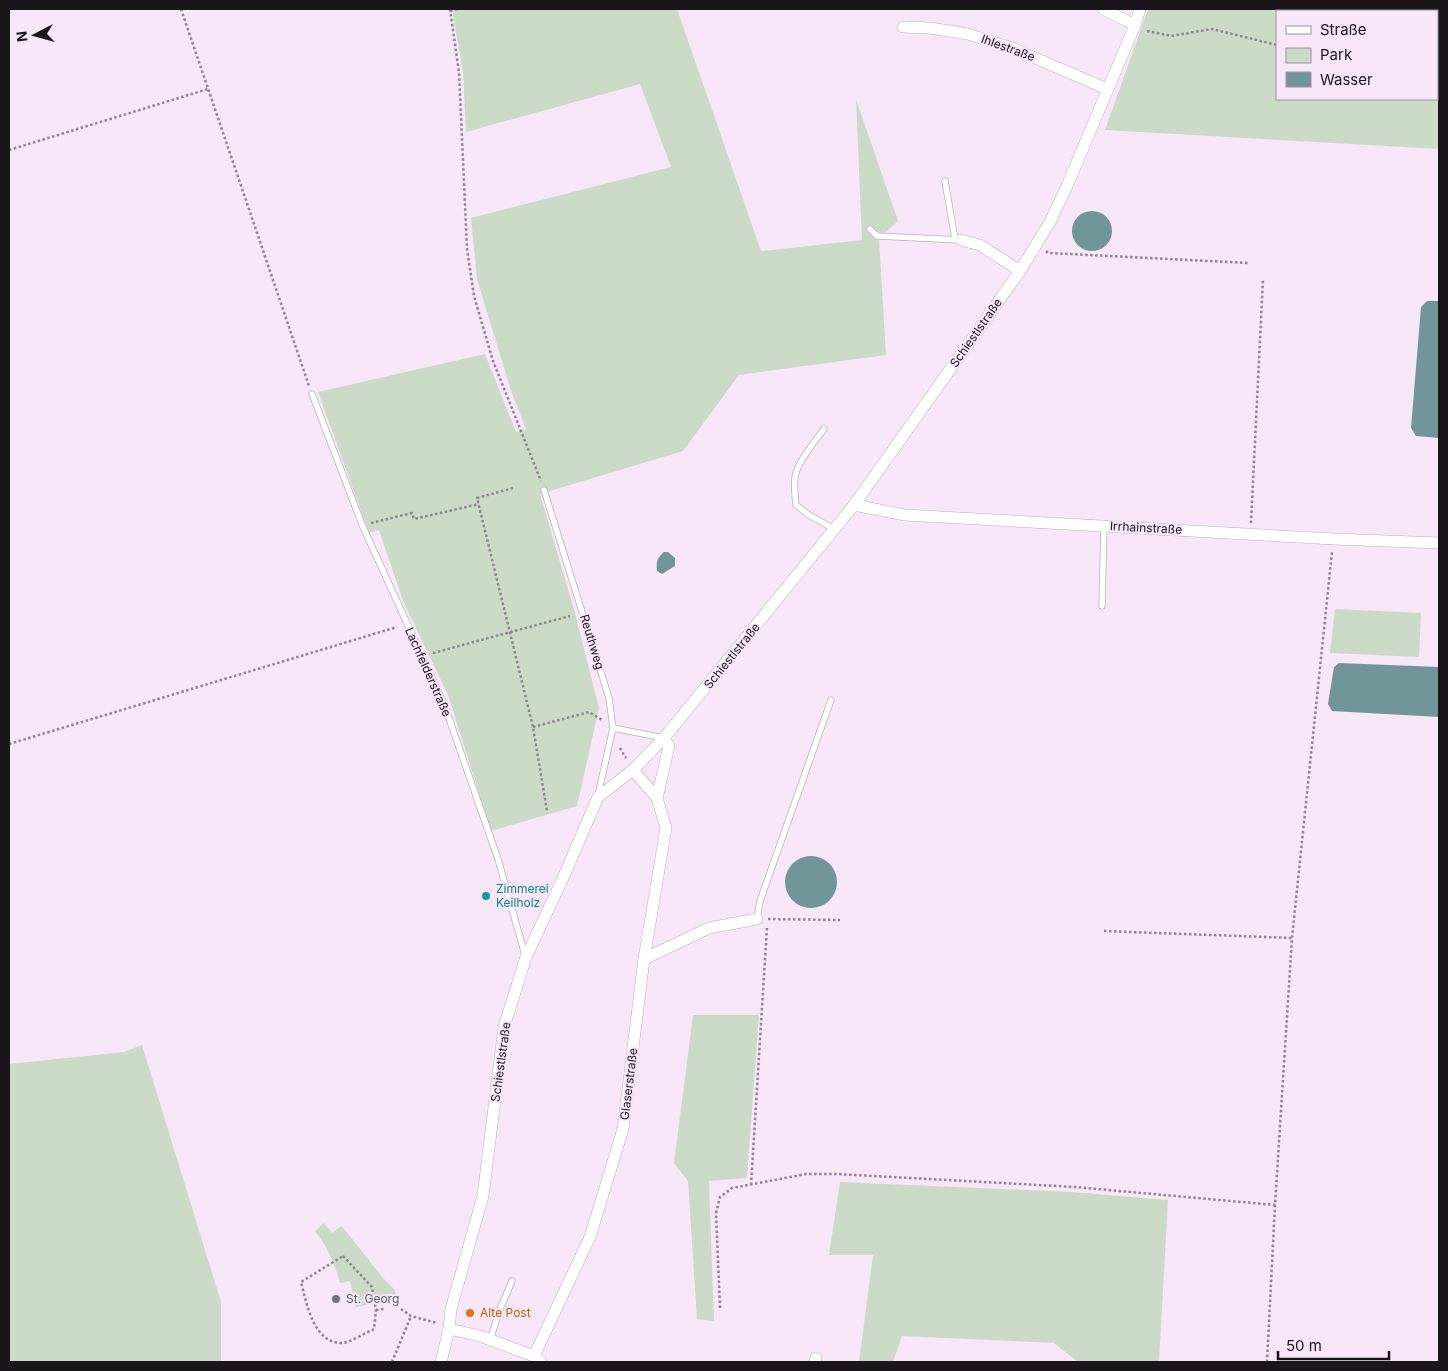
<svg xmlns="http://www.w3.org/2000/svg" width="1448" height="1371" font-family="Inter,sans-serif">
<rect width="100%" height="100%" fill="#f7e7f9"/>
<!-- green -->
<g fill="#ccdbc8">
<polygon points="452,9 677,9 761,251 862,240 856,99 898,221 879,239 886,355 739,375 683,451 540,494 575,613 599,708 577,806 491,831 448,695 403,601 379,530 369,533 318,392 485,354 516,432 526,429 512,394 477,279 471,218 671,167 640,84 466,132 463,72"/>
<polygon points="1148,9 1439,9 1439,60 1437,60 1437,11 1277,11 1277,99 1437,99 1437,61 1439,61 1439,149 1105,130"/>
<polygon points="1335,609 1421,613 1419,657 1330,653"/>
<polygon points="693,1015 759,1015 747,1178 709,1181 714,1321 697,1319 688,1181 674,1163"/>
<polygon points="142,1045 221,1302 221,1362 9,1362 9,1064 124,1052"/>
<polygon points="840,1182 1072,1192 1168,1200 1159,1362 1078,1362 1054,1343 902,1336 893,1362 859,1362 873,1255 829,1255"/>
<path d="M 324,1223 L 332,1233 L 341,1226 L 345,1230 L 383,1278 L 395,1290 L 397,1303 L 386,1301 L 356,1307 L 350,1281 L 340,1283 C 335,1264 327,1246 315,1231 Z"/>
</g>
<!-- water -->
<g fill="#719699">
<circle cx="1092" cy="231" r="20"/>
<polygon points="1427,301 1439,301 1439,438 1416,436 1411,428 1421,307"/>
<path d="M 664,552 L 668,552 L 675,558 L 675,566 L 662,574 L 657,571 C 656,562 657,558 664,552 Z"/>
<polygon points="1339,663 1439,667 1439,717 1332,711 1328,704 1334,667"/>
<circle cx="811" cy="882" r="26"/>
</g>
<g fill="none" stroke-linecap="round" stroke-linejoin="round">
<!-- service casing -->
<g stroke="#bcadbe" stroke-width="7">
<g id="service">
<polyline points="945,181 955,239"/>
<polyline points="870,229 877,236 961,240"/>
<polyline points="312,394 363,527 444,704 498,859 525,955"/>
<path d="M 824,429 C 816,440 799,460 796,473 C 793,483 795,495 796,505 L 809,515 L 834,529"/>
<polyline points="544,490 609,698 613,728 598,795"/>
<polyline points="1102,606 1104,526"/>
<polyline points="613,728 664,738"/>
<polyline points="757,919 760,901 831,700"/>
<polyline points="490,1340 500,1309 512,1281"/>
</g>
</g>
<!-- minor casing -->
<g stroke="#bcadbe" stroke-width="12">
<g id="minor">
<polyline points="1103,9 1135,25"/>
<polyline points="903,27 930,28 968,34 1012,48 1107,89"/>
<polyline points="961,240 980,245 1020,271"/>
<polyline points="854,505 905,515 1334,539 1439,543"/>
<polyline points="657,798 669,746 664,738"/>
<polyline points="644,959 709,928 757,919"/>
<polyline points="449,1329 480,1336 534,1356 541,1362"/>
<polyline points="534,1356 590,1237 623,1129 644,959 666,828 657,798 633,770"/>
<polyline points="441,1362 449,1329 451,1309 483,1196 504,1027 526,957 563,878 598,797 633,770 664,738 854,505 1020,271 1050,222 1067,186 1135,25 1140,9"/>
<polyline points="815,1362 816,1358"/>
</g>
</g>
<!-- path -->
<g stroke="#8e838f" stroke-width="2.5" stroke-dasharray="2.5 2.5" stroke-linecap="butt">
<polyline points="181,9 309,386"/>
<polyline points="450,9 459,72 467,249 474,296 493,361 541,481"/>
<polyline points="450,11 457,9"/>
<polyline points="1147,31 1171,36 1212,29 1277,45"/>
<polyline points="1437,80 1439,81"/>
<polyline points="9,150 208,89"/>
<polyline points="1046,251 1048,253 1248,263"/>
<polyline points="513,488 477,498 533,727 547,811"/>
<polyline points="371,523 412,513 414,519 479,504"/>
<polyline points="1251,523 1263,279"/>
<polyline points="433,653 570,616"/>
<polyline points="533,727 589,712 602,720"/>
<polyline points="9,744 397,627"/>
<polyline points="620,748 626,758"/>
<polyline points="768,919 840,920"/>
<polyline points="1104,931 1292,938"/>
<polyline points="751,1185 767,927"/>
<path d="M 343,1256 L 372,1287 L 376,1310 L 374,1329 C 367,1332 349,1343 342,1343 C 313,1343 307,1304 301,1282 Z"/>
<polyline points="720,1308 716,1213 720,1197 732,1188 806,1174 837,1174 1075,1187 1275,1205"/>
<polyline points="401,1309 411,1316 437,1323"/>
<polyline points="376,1310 384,1309"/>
<polyline points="392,1362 411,1316"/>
<polyline points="1267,1362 1275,1205 1292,938 1332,552"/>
</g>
<!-- service -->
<use href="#service" stroke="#fff" stroke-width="5.5"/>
<!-- minor -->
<use href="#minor" stroke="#fff" stroke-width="11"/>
</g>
<!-- markers -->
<circle fill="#0f9aa8" stroke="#f7e7f9" stroke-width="2" cx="486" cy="896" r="5"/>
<circle fill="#6b7280" stroke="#f7e7f9" stroke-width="2" cx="336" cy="1299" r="5"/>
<circle fill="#e8710a" stroke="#f7e7f9" stroke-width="2" cx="470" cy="1313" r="5"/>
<g text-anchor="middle" stroke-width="4" stroke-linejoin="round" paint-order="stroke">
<!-- street labels -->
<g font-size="12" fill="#1a141b" stroke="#f7e7f9">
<text transform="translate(1008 48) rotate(20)" y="4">Ihlestraße</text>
<text transform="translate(976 333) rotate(-55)" y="4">Schiestlstraße</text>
<text transform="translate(1146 528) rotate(3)" y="4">Irrhainstraße</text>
<text transform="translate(592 642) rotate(73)" y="4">Reuthweg</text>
<text transform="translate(732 656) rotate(-51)" y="4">Schiestlstraße</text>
<text transform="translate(428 672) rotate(66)" y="4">Lachfelderstraße</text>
<text transform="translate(501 1062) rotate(-82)" y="4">Schiestlstraße</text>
<text transform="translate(629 1084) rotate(-83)" y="4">Glaserstraße</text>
</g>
<!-- culture labels -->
<g font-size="12" fill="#0d838f" stroke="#f7e7f9" text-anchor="start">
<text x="496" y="893">Zimmerei<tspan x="496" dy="14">Keilholz</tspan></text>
</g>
<!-- worship labels -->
<g font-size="12" fill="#5b616d" stroke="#f7e7f9" text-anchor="start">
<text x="346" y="1303">St. Georg</text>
</g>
<!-- food labels -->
<g font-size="12" fill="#c56008" stroke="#f7e7f9" text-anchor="start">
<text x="480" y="1317">Alte Post</text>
</g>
</g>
<!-- border -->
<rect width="1448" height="1371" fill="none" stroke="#1a141b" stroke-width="20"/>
<!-- legend -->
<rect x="1276" y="10" width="162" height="90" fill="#f7e7f9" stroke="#9f93a0"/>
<rect x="1286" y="26" width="25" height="8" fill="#ffffff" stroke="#9f93a0"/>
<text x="1320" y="35" font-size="15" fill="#1a141b">Straße</text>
<rect x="1286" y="48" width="25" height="15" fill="#ccdbc8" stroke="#9f93a0"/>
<text x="1320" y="60" font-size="15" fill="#1a141b">Park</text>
<rect x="1286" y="72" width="25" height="15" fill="#719699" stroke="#9f93a0"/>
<text x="1320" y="85" font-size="15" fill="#1a141b">Wasser</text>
<!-- north arrow -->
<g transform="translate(35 35) rotate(264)" stroke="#f7e7f9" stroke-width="4" paint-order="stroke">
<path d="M0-4L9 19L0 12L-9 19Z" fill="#1a141b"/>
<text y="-8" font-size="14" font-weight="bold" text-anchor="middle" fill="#1a141b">N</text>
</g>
<!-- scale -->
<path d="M1278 1351v8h111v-8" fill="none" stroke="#1a141b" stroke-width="2.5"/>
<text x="1286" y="1351" font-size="15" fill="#1a141b" stroke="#f7e7f9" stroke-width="4" paint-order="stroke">50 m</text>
</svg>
